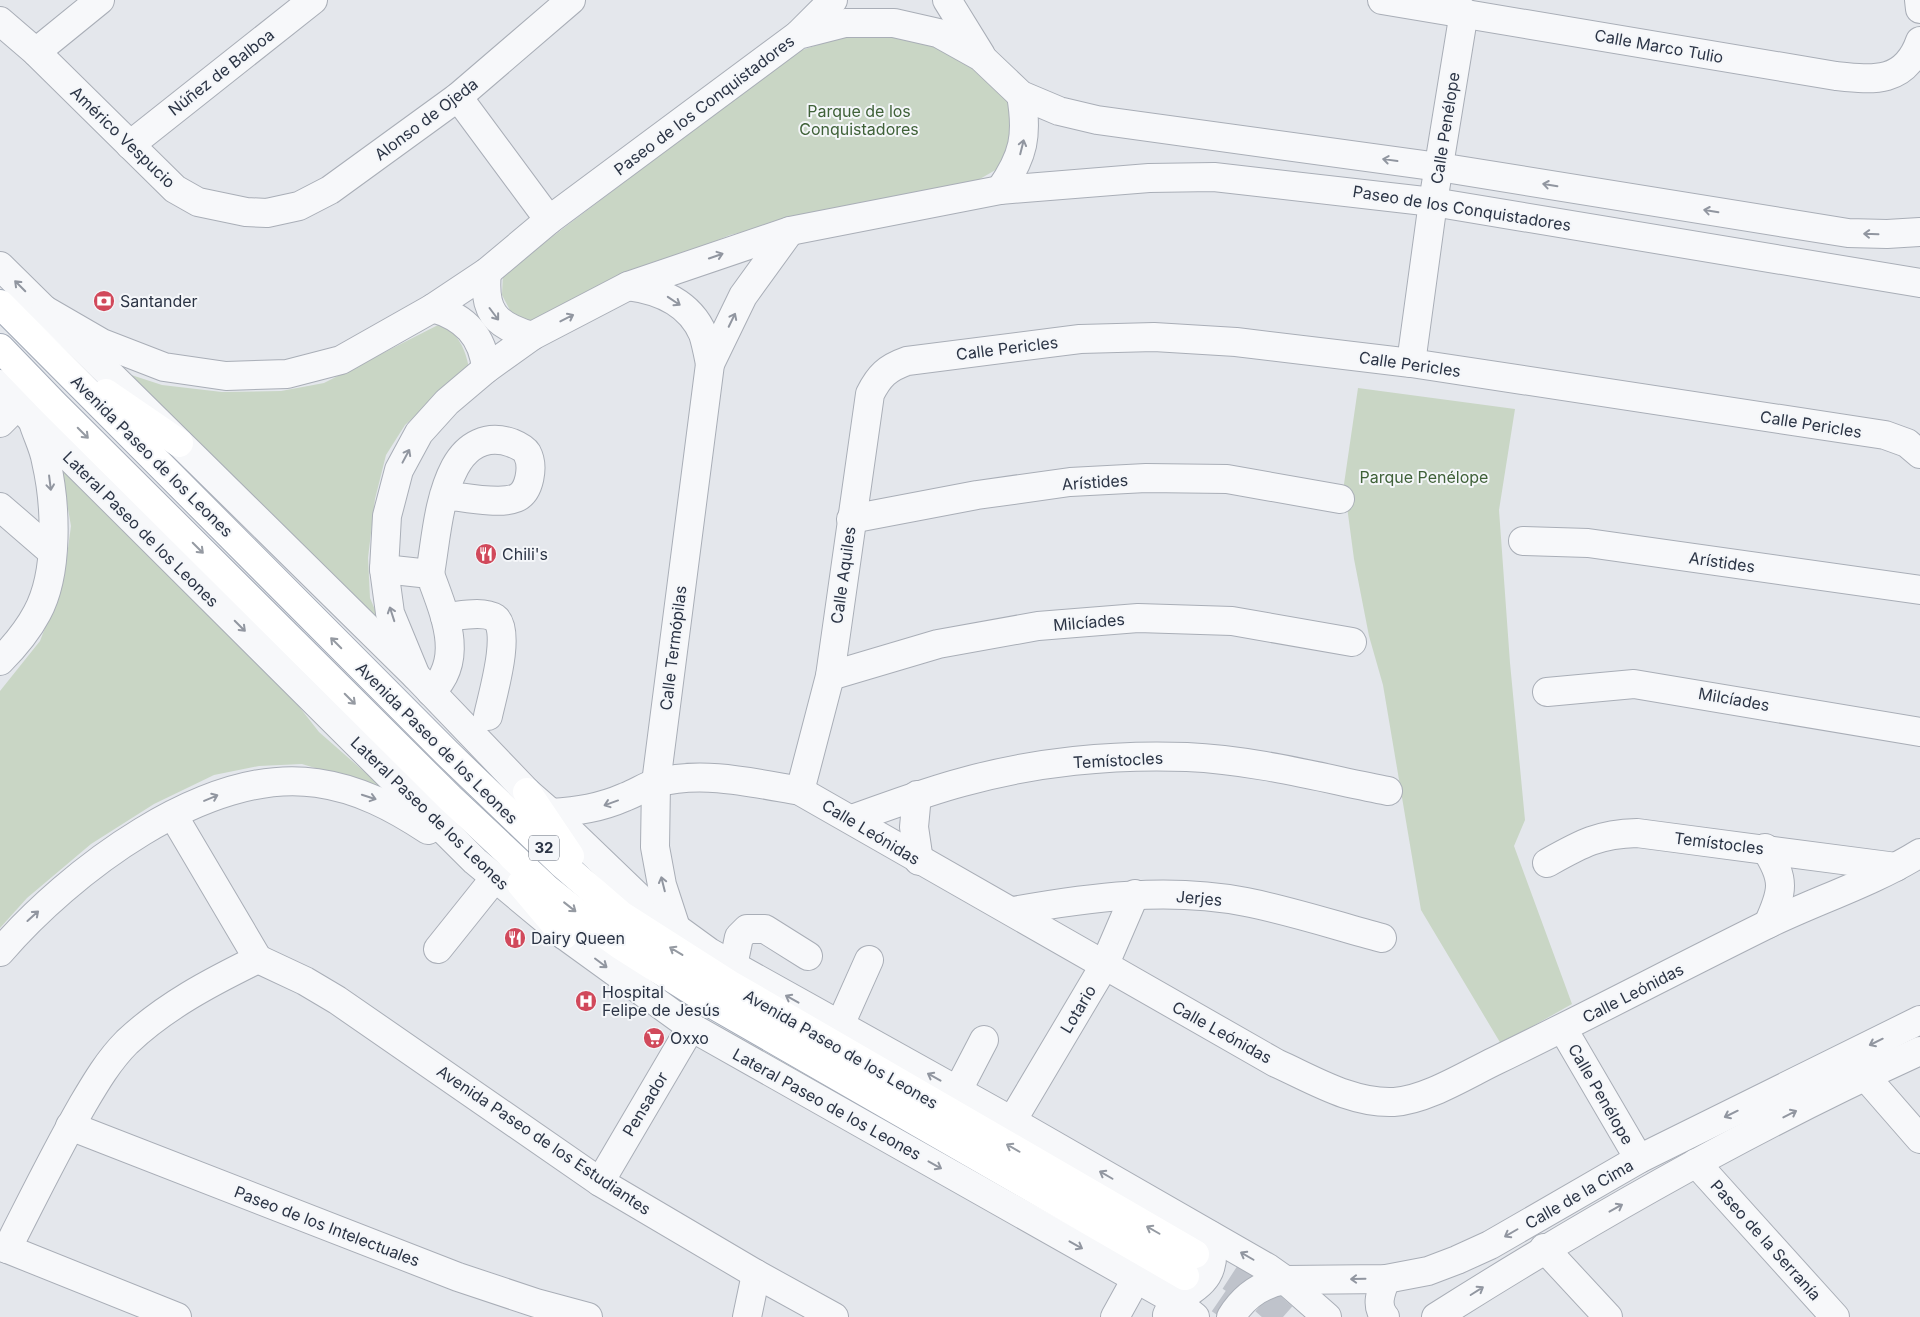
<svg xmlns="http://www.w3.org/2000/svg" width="1920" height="1317" font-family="Inter,sans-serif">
<rect width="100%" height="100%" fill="#e4e7ec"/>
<!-- green -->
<g fill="#c9d6c5">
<polygon points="898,34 965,58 1003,90 1017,131 1004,165 973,183 813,215 730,235 630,276 533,322 512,314 502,295 503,274 796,52 845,36"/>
<path d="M 442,323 C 459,336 465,348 469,368 L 405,425 L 386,455 L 375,499 L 368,558 L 370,598 L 384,631 L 119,371 L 162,385 L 222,392 L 281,391 L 324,383 Z"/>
<polygon points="1358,388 1515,409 1499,510 1510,663 1525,820 1514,846 1572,1004 1501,1044 1421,910 1383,685 1369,636 1354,559 1344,484"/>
<polygon points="59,457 276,677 319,732 384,789 302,764 259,766 214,775 154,804 91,844 27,898 0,928 0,691 40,641 64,578 71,526"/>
</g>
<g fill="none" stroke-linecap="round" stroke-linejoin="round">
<!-- major-tunnel -->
<g stroke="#bfc3cb" stroke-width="28" stroke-dasharray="28 14" stroke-linecap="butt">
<polyline points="1195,1254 1258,1295 1283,1317"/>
<polyline points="1185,1276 1245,1317"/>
</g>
<!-- minor casing -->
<g stroke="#a9aeb7" stroke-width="30">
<g id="minor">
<polyline points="947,0 981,55"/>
<path d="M 1382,0 L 1836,76 C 1873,80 1905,84 1920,41"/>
<polyline points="1919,0 1920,9"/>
<polyline points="0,21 36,52 175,189 198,202 246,212 267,213 299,206 330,190 458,97 571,0"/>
<polyline points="799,34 833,0"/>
<polyline points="36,52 100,0"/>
<polyline points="458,97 549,220"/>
<polyline points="130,145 313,0"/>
<path d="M 1000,190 C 1024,156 1028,135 1021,95"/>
<polyline points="0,266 416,676 527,792 551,813 654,912 709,952 1012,1121 1268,1268 1285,1280 1327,1317"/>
<path d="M 487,272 C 483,311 494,325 532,336"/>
<path d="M 628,286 C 659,290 690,303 703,334 C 706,343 708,354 710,364"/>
<path d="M 433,308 C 464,317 483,336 486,369"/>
<polyline points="45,310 102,343 164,367 226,376 287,374 341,360 433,308 487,272 549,220 798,35 845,23 894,23 938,33 981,57 1021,95 1059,111 1097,120 1439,167 1848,233 1887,234 1920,232"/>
<polyline points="1411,363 1433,202 1464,12"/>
<polyline points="0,384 31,419 475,861 564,935 691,1027 1174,1300 1195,1317"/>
<polyline points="0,423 18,405"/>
<polyline points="0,507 52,552"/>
<polyline points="851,519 977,495 1070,482 1146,478 1227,479 1340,499"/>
<polyline points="1523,541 1588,543 1920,590"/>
<path d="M 384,569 L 430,574 C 444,613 466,659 431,692"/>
<path d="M 430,574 C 436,539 438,499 455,467 C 467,445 487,434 512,443 C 517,445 524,448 527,453 C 534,466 530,492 516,498 C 499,505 463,497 444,495"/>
<path d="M 445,617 C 459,616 483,610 495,618 C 512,630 492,697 488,716"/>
<path d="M 0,661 C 14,647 28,630 37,613 C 59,573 56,504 46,461 C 44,449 38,437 34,425"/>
<polyline points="416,676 390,613 384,569 387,516 399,470 419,433 447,402 486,369 532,336 628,286 790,231 1000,190 1149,178 1214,177 1433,202 1920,283"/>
<polyline points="830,676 938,644 1038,626 1138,618 1232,621 1352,642"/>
<polyline points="1547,692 1634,684 1920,732"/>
<path d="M 800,791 L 830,676 L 870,394 C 879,376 887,368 907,361 L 1080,339 L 1154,337 L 1236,342 L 1411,363 L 1885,435 L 1907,443 L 1920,454"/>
<polyline points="917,795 914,827 919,861"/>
<path d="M 551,813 C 578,811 600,808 625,797 C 636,793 646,786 656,783 C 702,770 754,783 800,791 L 1276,1063 C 1312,1079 1352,1104 1394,1102 C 1426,1100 1466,1075 1495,1061 C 1586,1017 1675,970 1766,925 C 1817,900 1872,883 1920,853"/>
<polyline points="173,815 258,959"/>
<path d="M 852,819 C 889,806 925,792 963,782 C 1034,762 1114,754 1187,757 C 1255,760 1322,778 1388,791"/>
<path d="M 1765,848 C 1786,880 1783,891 1768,924"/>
<path d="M 1547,863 C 1581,844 1598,834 1637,833 L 1896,867"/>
<path d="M 1013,911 C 1090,897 1168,887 1246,902 C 1292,911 1337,926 1382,938"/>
<polyline points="677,931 662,885 655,847 656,783 710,364 743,296 790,231"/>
<polyline points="438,949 494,879"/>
<path d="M 0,952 C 68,873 206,766 317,783 C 359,789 393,807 428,830"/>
<polyline points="258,959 305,981 337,1000 600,1182 756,1274 834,1317"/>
<polyline points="733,966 739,937 747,929 765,929 808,956"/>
<polyline points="840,1025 869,960"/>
<polyline points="1563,1029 1639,1159"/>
<polyline points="1865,1076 1920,1139"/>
<polyline points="958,1090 984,1040"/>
<polyline points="1012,1121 1104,966 1135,894"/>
<polyline points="70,1126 458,1277 536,1303 588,1317"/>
<polyline points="1696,1163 1835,1317"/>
<polyline points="600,1182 691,1027"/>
<polyline points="0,1246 177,1317"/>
<polyline points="1544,1248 1608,1317"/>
<path d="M 7,1249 C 32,1200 56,1151 83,1104 C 96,1082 109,1060 127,1042 C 165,1006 211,982 258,959"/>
<path d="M 1167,1315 L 1174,1300 C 1206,1285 1218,1270 1210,1235"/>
<polyline points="747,1317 756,1274"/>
<polyline points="1115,1317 1136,1279"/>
<path d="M 1231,1317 C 1244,1296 1261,1284 1285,1280 L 1386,1279 L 1428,1271 L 1457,1260 L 1490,1245 L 1639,1159 L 1920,1020"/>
<path d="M 1385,1317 C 1375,1306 1381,1291 1386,1279"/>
<path d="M 1436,1317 C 1591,1219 1752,1127 1920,1051"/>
</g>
</g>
<!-- major casing -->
<g stroke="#a3abb8" stroke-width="30">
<g id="major">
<polyline points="0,304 447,753 562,864 621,915 729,984 1195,1254"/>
<polyline points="0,348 54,404 450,798 547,889 591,924 620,945 716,1006 1185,1276"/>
<polyline points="106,393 179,443"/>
<polyline points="527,792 570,856"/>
<polyline points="521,884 564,935"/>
</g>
</g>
<!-- minor -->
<use href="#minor" stroke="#f7f8fa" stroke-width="28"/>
<!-- major -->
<use href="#major" stroke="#fff" stroke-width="28"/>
</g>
<!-- one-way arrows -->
<defs><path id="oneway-shaft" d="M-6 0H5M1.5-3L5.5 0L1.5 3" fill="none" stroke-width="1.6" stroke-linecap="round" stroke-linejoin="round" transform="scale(1.25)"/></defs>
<g stroke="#9196a0">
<use href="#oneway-shaft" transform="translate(1022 147) rotate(-76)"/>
<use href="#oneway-shaft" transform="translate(1390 160) rotate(-172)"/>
<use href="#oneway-shaft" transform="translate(1550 185) rotate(-171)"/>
<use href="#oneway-shaft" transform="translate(1711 211) rotate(-171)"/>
<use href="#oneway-shaft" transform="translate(1871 234) rotate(-178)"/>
<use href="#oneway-shaft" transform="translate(716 256) rotate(-19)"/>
<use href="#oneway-shaft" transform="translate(20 286) rotate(-135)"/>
<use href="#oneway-shaft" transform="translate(674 301) rotate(34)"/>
<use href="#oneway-shaft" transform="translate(494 314) rotate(53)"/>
<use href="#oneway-shaft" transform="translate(567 318) rotate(-27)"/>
<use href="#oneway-shaft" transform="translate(732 320) rotate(-64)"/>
<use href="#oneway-shaft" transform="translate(406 456) rotate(-62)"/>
<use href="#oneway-shaft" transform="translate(50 483) rotate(83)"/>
<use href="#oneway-shaft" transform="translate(392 614) rotate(-108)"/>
<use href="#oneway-shaft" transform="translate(240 626) rotate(45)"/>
<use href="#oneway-shaft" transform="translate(369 797) rotate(18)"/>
<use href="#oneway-shaft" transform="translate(211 798) rotate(-23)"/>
<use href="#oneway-shaft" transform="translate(611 803) rotate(160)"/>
<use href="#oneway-shaft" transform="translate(663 884) rotate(-104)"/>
<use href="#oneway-shaft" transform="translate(33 916) rotate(-42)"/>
<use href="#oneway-shaft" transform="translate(601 963) rotate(37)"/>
<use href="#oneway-shaft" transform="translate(792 999) rotate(-151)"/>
<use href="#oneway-shaft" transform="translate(1876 1042) rotate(154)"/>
<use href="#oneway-shaft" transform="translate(934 1077) rotate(-151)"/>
<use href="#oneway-shaft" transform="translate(1731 1114) rotate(154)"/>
<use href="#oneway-shaft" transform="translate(1790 1114) rotate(-27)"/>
<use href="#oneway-shaft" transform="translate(935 1165) rotate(29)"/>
<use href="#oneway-shaft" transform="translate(1106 1175) rotate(-150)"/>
<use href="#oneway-shaft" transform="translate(1616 1208) rotate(-29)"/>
<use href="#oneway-shaft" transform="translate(1511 1233) rotate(150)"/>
<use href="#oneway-shaft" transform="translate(1076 1245) rotate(29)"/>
<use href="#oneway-shaft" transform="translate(1247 1256) rotate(-150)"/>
<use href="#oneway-shaft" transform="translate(1358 1279) rotate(179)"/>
<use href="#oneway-shaft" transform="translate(1477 1291) rotate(-32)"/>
</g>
<g stroke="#959aa2">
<use href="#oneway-shaft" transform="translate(83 433) rotate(45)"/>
<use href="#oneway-shaft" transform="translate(198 548) rotate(45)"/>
<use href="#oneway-shaft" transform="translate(336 643) rotate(-135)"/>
<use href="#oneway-shaft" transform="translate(350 699) rotate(45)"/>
<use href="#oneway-shaft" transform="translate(570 907) rotate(38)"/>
<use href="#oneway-shaft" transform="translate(676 951) rotate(-149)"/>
<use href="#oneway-shaft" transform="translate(1013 1148) rotate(-150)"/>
<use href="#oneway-shaft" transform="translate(1153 1230) rotate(-150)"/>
</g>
<!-- icons -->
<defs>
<g id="bank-disc" transform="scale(1.125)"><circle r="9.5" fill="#d1495b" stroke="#f4f6f9"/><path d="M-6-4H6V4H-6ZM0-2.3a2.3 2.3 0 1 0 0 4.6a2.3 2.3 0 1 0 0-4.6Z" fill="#fff"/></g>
<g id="restaurant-disc" transform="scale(1.125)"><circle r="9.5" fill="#d1495b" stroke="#f4f6f9"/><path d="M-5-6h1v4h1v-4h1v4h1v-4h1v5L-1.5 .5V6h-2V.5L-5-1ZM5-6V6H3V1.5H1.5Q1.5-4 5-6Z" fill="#fff"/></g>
<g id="hospital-disc" transform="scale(1.125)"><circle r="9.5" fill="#d1495b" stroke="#f4f6f9"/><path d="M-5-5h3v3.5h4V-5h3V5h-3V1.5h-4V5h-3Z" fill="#fff"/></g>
<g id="supermarket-disc" transform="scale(1.125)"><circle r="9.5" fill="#d1495b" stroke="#f4f6f9"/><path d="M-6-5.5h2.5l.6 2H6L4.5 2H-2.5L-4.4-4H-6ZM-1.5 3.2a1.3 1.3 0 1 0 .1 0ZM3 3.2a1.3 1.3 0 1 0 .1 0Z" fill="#fff"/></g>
</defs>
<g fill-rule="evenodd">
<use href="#bank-disc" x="104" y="301"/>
<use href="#restaurant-disc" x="486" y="554"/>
<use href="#restaurant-disc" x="515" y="938"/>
<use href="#hospital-disc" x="586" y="1001"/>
<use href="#supermarket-disc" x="654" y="1038"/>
</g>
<g text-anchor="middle" stroke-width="4" stroke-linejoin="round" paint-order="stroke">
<!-- shield labels -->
<rect fill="#f4f6f9" stroke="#676e7b" stroke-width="1" x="529" y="835.5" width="30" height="25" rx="4"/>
<g font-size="15" font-weight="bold" fill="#2b3445">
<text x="544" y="853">32</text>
</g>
<!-- street labels -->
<g font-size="16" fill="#2b3445" stroke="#f4f6f9">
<text transform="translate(1659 46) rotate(10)" y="6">Calle Marco Tulio</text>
<text transform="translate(221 72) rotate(-38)" y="6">Núñez de Balboa</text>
<text transform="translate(704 105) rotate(-37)" y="6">Paseo de los Conquistadores</text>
<text transform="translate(426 119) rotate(-37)" y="6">Alonso de Ojeda</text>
<text transform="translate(1445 128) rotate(-81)" y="6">Calle Penélope</text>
<text transform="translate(123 137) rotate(44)" y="6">Américo Vespucio</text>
<text transform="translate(1462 208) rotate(9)" y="6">Paseo de los Conquistadores</text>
<text transform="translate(1007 348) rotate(-7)" y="6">Calle Pericles</text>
<text transform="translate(1410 364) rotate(8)" y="6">Calle Pericles</text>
<text transform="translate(1811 424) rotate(9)" y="6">Calle Pericles</text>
<text transform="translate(152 456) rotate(45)" y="6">Avenida Paseo de los Leones</text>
<text transform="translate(1095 482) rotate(-4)" y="6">Arístides</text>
<text transform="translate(141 529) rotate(45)" y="6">Lateral Paseo de los Leones</text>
<text transform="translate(1722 562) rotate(8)" y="6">Arístides</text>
<text transform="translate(843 575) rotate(-82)" y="6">Calle Aquiles</text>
<text transform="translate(1089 622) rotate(-5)" y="6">Milcíades</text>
<text transform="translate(673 648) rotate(-83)" y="6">Calle Termópilas</text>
<text transform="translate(1734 699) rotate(10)" y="6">Milcíades</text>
<text transform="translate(437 743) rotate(45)" y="6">Avenida Paseo de los Leones</text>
<text transform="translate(1118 760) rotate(-3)" y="6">Temístocles</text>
<text transform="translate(430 813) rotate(44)" y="6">Lateral Paseo de los Leones</text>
<text transform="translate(871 832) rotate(31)" y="6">Calle Leónidas</text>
<text transform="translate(1719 843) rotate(7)" y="6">Temístocles</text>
<text transform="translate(1199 898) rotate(5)" y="6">Jerjes</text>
<text transform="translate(1633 993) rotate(-27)" y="6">Calle Leónidas</text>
<text transform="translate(1078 1009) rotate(-59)" y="6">Lotario</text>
<text transform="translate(1222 1032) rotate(29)" y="6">Calle Leónidas</text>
<text transform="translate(841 1049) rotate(30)" y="6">Avenida Paseo de los Leones</text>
<text transform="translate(1601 1094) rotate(60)" y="6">Calle Penélope</text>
<text transform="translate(645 1104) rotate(-59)" y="6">Pensador</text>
<text transform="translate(827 1104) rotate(29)" y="6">Lateral Paseo de los Leones</text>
<text transform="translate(544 1140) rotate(34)" y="6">Avenida Paseo de los Estudiantes</text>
<text transform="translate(1579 1194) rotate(-30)" y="6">Calle de la Cima</text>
<text transform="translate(327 1226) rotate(21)" y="6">Paseo de los Intelectuales</text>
<text transform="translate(1766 1240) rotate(48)" y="6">Paseo de la Serranía</text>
</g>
<!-- park labels -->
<g font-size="16" fill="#3f6138" stroke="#f4f6f9">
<text x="859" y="117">Parque de los<tspan x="859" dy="18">Conquistadores</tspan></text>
<text x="1424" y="483">Parque Penélope</text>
</g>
<!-- poi labels -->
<g font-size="16" fill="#2b3445" stroke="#f4f6f9" text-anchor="start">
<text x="120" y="307">Santander</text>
<text x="502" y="560">Chili's</text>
<text x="531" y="944">Dairy Queen</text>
<text x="602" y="998">Hospital<tspan x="602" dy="18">Felipe de Jesús</tspan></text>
<text x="670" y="1044">Oxxo</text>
</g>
</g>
</svg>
